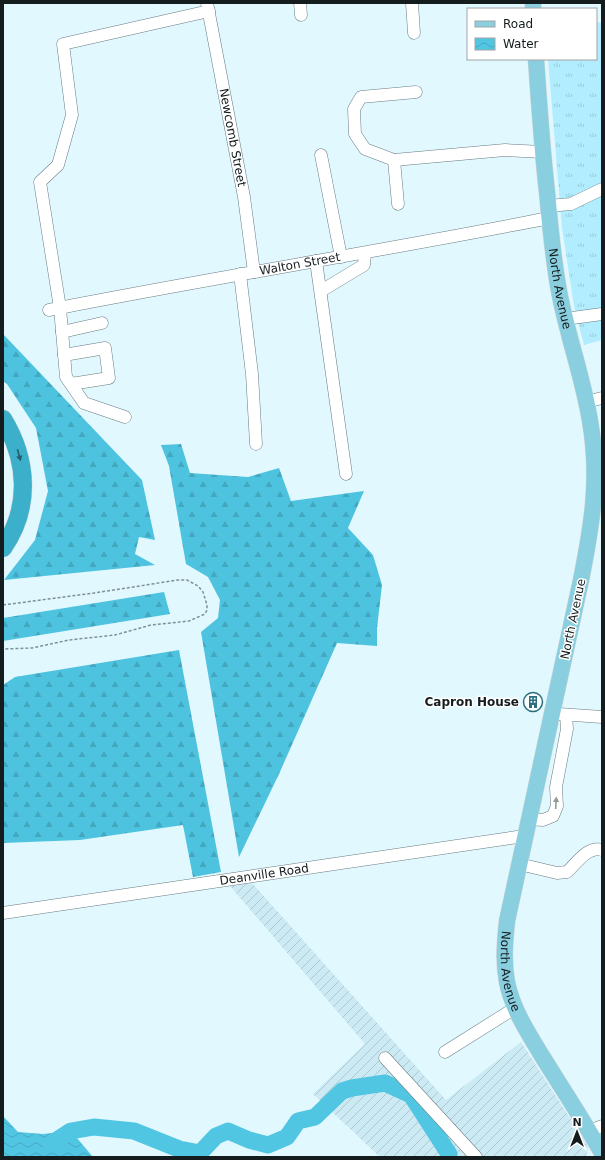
<svg xmlns="http://www.w3.org/2000/svg" width="605" height="1160" font-family="'DejaVu Sans',sans-serif">
<defs>
<pattern id="industrial-furrows" width="10" height="10" patternUnits="userSpaceOnUse"><rect width="10" height="10" fill="#cbeaf3"/><path d="M-1 1l2-2M0 10L10 0M9 11l2-2" fill="none" stroke="#adc8d0"/></pattern>
<pattern id="grass-tufts" width="24" height="20" patternUnits="userSpaceOnUse"><rect width="24" height="20" fill="#b1edfe"/><path d="M3 7l-1-3M5 7V3M7 7l1-3M15 17l-1-3M17 17v-4M19 17l1-3" fill="none" stroke="#97cbd9"/></pattern>
<pattern id="forest-firs" width="22" height="20" patternUnits="userSpaceOnUse"><rect width="22" height="20" fill="#4dc3df"/><path d="M5 1l3.5 6h-7zM16 11l3.5 6h-7z" fill="#42a7bf"/></pattern>
<pattern id="water-waves" width="16" height="10" patternUnits="userSpaceOnUse"><rect width="16" height="10" fill="#51c6e2"/><path d="M0 5q4-4 8 0t8 0" fill="none" stroke="#46aac1"/></pattern>
</defs>
<rect width="100%" height="100%" fill="#e1f8fe"/>
<!-- industrial -->
<polygon fill="url(#industrial-furrows)" points="252,883 446,1100 521,1042 588,1146 587,1154 584,1157 380,1157 313,1094 365,1044 230,886"/>
<!-- grass -->
<polygon fill="url(#grass-tufts)" points="596,22 602,23 602,340 584,345 574,306 562,228 548,59 596,59"/>
<!-- forest -->
<g fill="url(#forest-firs)">
<polygon points="3,334 142,480 155,540 139,537 135,554 155,565 4,580 35,540 48,491 36,428 7,384 3,381"/>
<polygon points="181,444 190,473 248,477 279,468 291,501 364,491 348,528 373,555 382,585 377,628 377,646 337,643 279,774 239,857 201,632 218,618 220,600 208,577 186,564 169,466 161,445"/>
<polygon points="164,592 170,614 3,641 3,618"/>
<polygon points="179,650 221,872 193,877 183,825 80,840 3,843 3,685 15,677"/>
</g>
<!-- water -->
<polygon fill="url(#water-waves)" points="3,1116 18,1132 43,1134 71,1131 93,1157 3,1157"/>
<g fill="none" stroke-linecap="round" stroke-linejoin="round">
<!-- river -->
<polyline stroke="#51c6e2" stroke-width="17" points="51,1144 71,1131 94,1127 134,1131 179,1149 200,1153 216,1136 228,1131 249,1140 268,1145 287,1137 298,1121 315,1117 342,1091 352,1088 385,1083 411,1095 449,1154"/>
<!-- minor casing -->
<g stroke="#687c82" stroke-width="13">
<g id="minor">
<path id="s1" d="M 207,3 L 244,197 L 254,272"/>
<polyline points="300,3 301,15"/>
<polyline points="412,3 414,33"/>
<polyline points="321,155 341,257"/>
<polyline points="394,160 365,149 355,134 354,109 361,97 416,92"/>
<polyline points="398,204 394,160 505,150 543,152"/>
<polyline points="548,206 571,204 602,189"/>
<polyline points="316,261 346,474"/>
<polyline points="240,274 252,374 256,444"/>
<polyline points="321,291 364,265 365,253"/>
<path id="s2" d="M 49,310 C 216,277 383,251 549,218"/>
<polyline points="565,319 602,314"/>
<polyline points="62,332 102,323"/>
<polyline points="64,355 105,348 109,378 71,384"/>
<polyline points="586,402 602,398"/>
<polyline points="125,417 84,403 66,377 60,308 40,182 58,165 72,115 63,44 209,11"/>
<polyline points="559,714 602,717"/>
<polyline points="529,819 543,820 553,816 557,806 556,787 567,729 566,715"/>
<path d="M 519,864 L 557,873 L 567,872 C 576,864 588,845 602,850"/>
<path id="s3" d="M 3,913 L 524,836"/>
<polyline points="445,1052 515,1008"/>
<polyline points="385,1058 476,1157"/>
<polyline points="589,1131 602,1126"/>
</g>
</g>
<!-- major casing -->
<g stroke="#d5d6d6" stroke-width="17">
<g id="major">
<polyline points="533,3 533,9"/>
<path id="s4" d="M 536,59 C 539,103 542,148 547,192 C 550,225 553,259 559,291 C 567,335 583,377 590,421 C 600,477 592,525 581,580 L 507,921 C 505,941 503,961 507,982 C 512,1008 528,1033 542,1056 C 562,1088 583,1120 602,1153"/>
</g>
</g>
<!-- highway casing -->
<g stroke="#d5d6d6" stroke-width="19">
<path id="highway" d="M 3,419 C 28,460 31,508 3,548"/>
</g>
<!-- path -->
<polyline stroke="#809095" stroke-width="1.5" stroke-dasharray="3 2" stroke-linecap="butt" points="3,605 94,593 178,580 187,580 198,586 203,592 207,605 207,610 205,614 189,621 151,625 115,635 69,640 32,648 3,649"/>
<!-- minor -->
<use href="#minor" stroke="#fff" stroke-width="12"/>
<!-- major -->
<use href="#major" stroke="#8acfdf" stroke-width="16"/>
<!-- highway -->
<use href="#highway" stroke="#3cafca" stroke-width="18"/>
</g>
<!-- one-way arrows -->
<defs><path id="oneway-solid" d="M-6-.8H1V-3.2L6.5 0L1 3.2V.8H-6Z"/></defs>
<use fill="#265e6b" href="#oneway-solid" transform="translate(19 455) rotate(75)"/>
<use fill="#95999a" href="#oneway-solid" transform="translate(556 803) rotate(-87)"/>
<!-- icons -->
<defs>
<g id="building-ring" transform="scale(1)"><circle r="9.5" fill="#fff" stroke="#2a6e7f" stroke-width="1.5"/><path d="M-4-6H4V6H1V3H-1V6H-4ZM-2.5-4.3h1.7v1.8h-1.7ZM.8-4.3h1.7v1.8H.8ZM-2.5-1h1.7V.8h-1.7ZM.8-1h1.7V.8H.8Z" fill="#2a6e7f"/></g>
</defs>
<g fill-rule="evenodd">
<use href="#building-ring" x="533" y="702"/>
</g>
<g text-anchor="middle" stroke-width="3" stroke-linejoin="round" paint-order="stroke">
<!-- street labels -->
<g font-size="12" fill="#141c1e" stroke="#fff">
<text dy="4" stroke="none"><textPath href="#s1" startOffset="137">Newcomb Street</textPath></text>
<text dy="4" stroke="none"><textPath href="#s2" startOffset="255">Walton Street</textPath></text>
<text dy="4" stroke="none"><textPath href="#s4" startOffset="231">North Avenue</textPath></text>
<text transform="translate(573 619) rotate(-78)" y="4">North Avenue</text>
<text dy="4" stroke="none"><textPath href="#s3" startOffset="264">Deanville Road</textPath></text>
<text dy="4" stroke="none"><textPath href="#s4" startOffset="927">North Avenue</textPath></text>
</g>
<!-- poi labels -->
<g font-size="12" font-weight="bold" fill="#141c1e" stroke="#fff" text-anchor="end">
<text x="519" y="706">Capron House</text>
</g>
</g>
<!-- border -->
<rect width="605" height="1160" fill="none" stroke="#141c1e" stroke-width="8"/>
<!-- legend -->
<rect x="467" y="8" width="130" height="52" fill="#ffffff" stroke="#a1a4a5"/>
<rect x="475" y="21" width="20" height="6" fill="#8acfdf" stroke="#a1a4a5"/>
<text x="503" y="28" font-size="12" fill="#141c1e">Road</text>
<rect x="475" y="38" width="20" height="12" fill="url(#water-waves)" stroke="#a1a4a5"/>
<text x="503" y="48" font-size="12" fill="#141c1e">Water</text>
<!-- north arrow -->
<g transform="translate(577 1132)" stroke="#ffffff" stroke-width="3" paint-order="stroke">
<path d="M0-3L7 15L0 10L-7 15Z" fill="#141c1e"/>
<text y="-6" font-size="11" font-weight="bold" text-anchor="middle" fill="#141c1e">N</text>
</g>
</svg>
